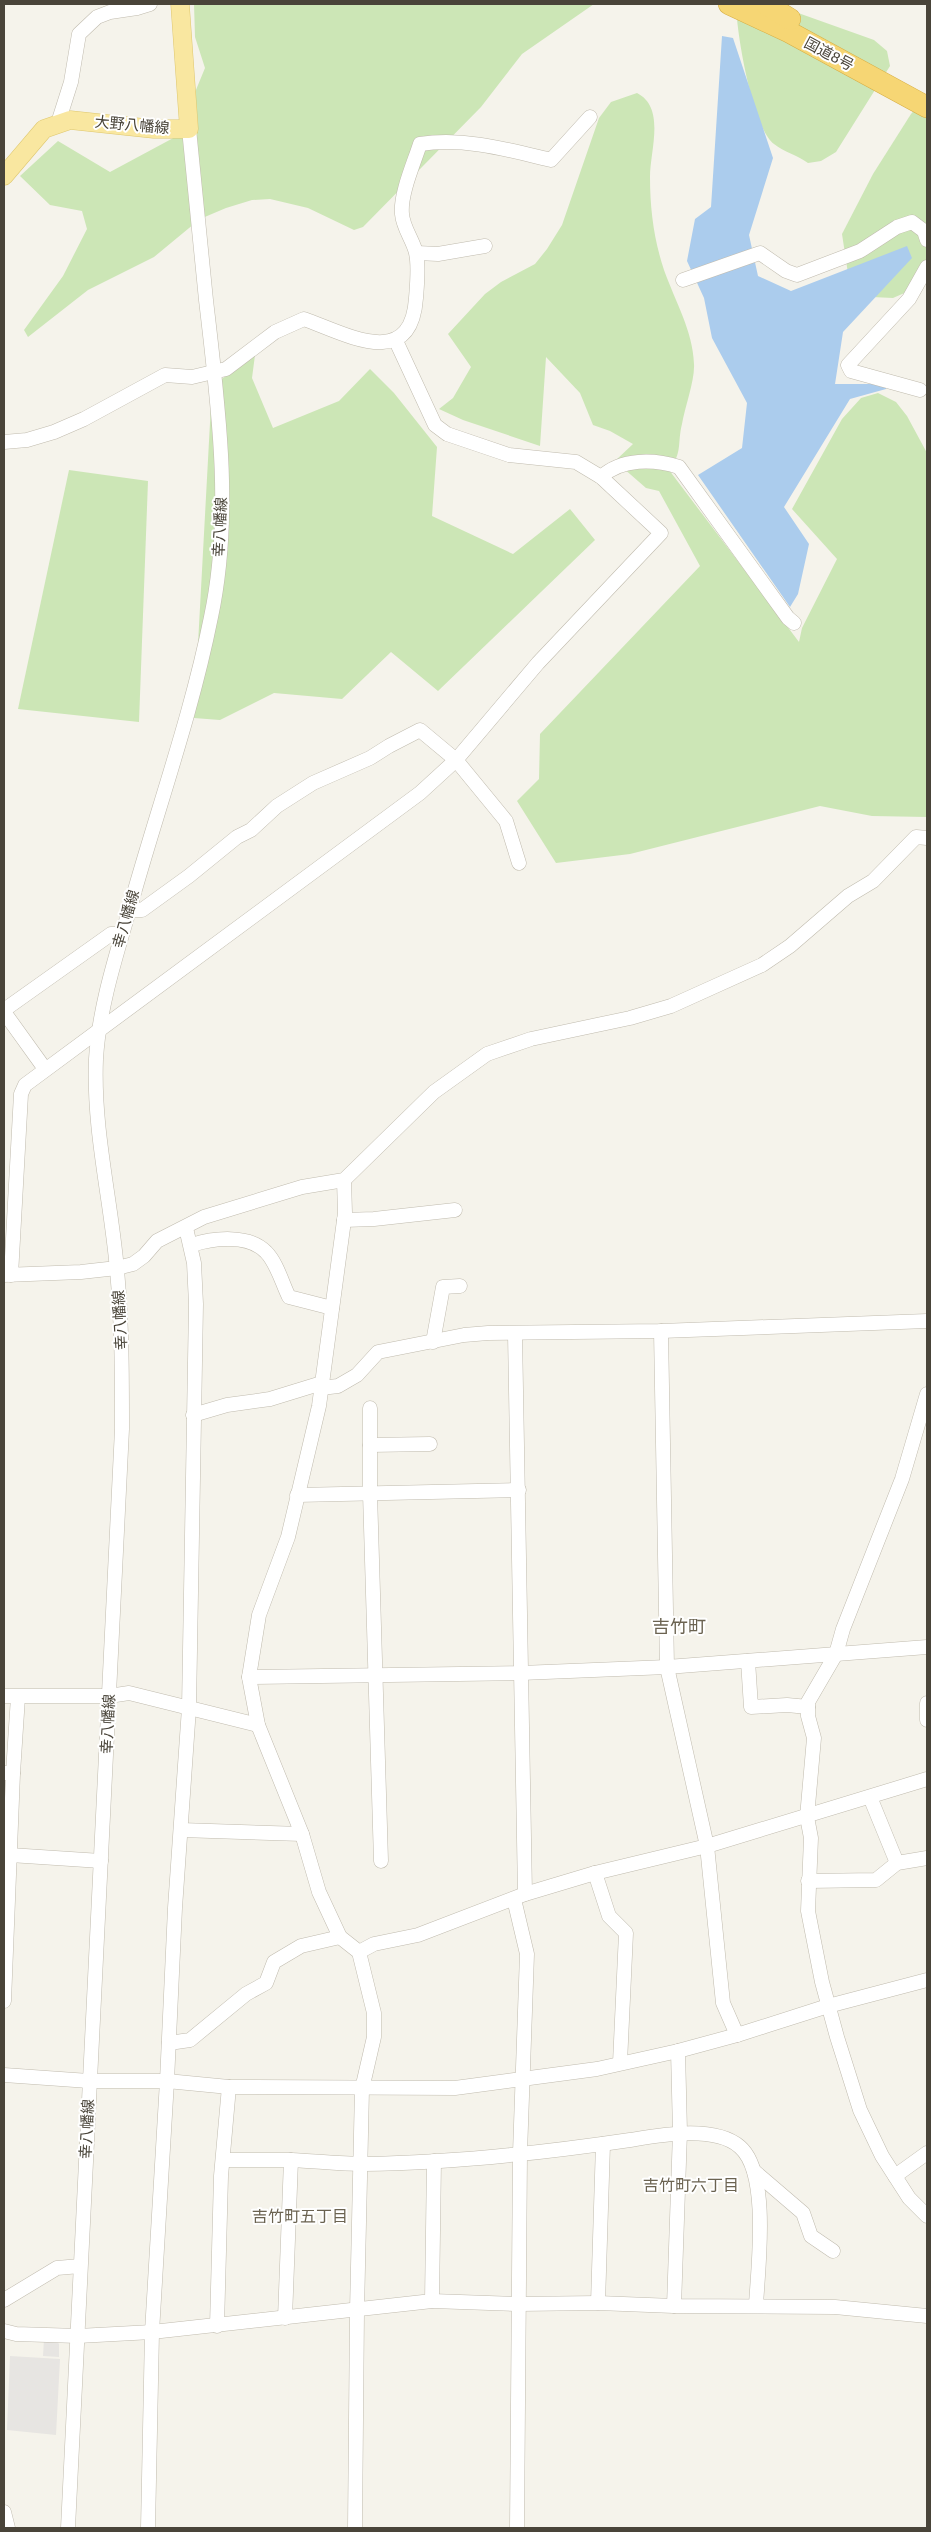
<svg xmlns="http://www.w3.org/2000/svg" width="931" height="2532" font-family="Arial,'Noto Sans JP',sans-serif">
<rect width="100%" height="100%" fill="#f5f3eb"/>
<!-- green -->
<g fill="#cce6b6">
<polygon points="194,4 594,4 522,54 481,107 363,227 354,230 308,208 270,199 252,200 226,208 200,219 154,257 88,290 28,337 24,330 63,276 87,229 82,211 50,205 20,176 58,141 110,172 177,136 205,68 195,37"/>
<path d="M 739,4 L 773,4 L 874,40 L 887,51 L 890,66 L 836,152 L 821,161 L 808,163 C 797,155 784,152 774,144 C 752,127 737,34 736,6 Z"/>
<path d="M 637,93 C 666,108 650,150 650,177 C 650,209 654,240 664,270 C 675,301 693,331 694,364 C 695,380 685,407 682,424 C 677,444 683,452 669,470 L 799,642 L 802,628 L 837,559 L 792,509 L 842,419 L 861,398 L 878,393 L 896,402 L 907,416 L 927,453 L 927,817 L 872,816 L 820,806 L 630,854 L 556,863 L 517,801 L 539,779 L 540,734 L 700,566 L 659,491 L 646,488 L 615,461 L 633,444 L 610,431 L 593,425 L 580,393 L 546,357 L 540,446 L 463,420 L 439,409 L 453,398 L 471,367 L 448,334 L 485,294 L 501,282 L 535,264 L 547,249 L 562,225 L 599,118 L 611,102 Z"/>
<polygon points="927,96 927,283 893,298 872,297 849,280 842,234 873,174 911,114"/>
<polygon points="255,355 252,378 273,428 339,401 370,369 394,393 437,447 432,516 513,554 570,509 595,540 438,691 391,652 342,699 274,693 220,720 194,718 212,386"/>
<polygon points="69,470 148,481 139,722 18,709"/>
</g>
<!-- parking -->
<g fill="#e7e5e2">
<polygon points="44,2339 56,2340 59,2344 59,2357 43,2356"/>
<polygon points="10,2356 60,2359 56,2435 7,2430"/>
</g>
<!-- water -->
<polygon fill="#abcced" points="722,36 733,38 773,158 749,235 758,276 791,291 907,246 912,258 843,332 835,384 886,384 886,389 850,399 784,507 809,544 798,594 790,607 698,475 742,448 747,403 712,338 704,298 687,261 695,219 711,207"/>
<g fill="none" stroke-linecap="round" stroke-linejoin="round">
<!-- minor casing -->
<g stroke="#c0bbae" stroke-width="15">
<g id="minor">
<polyline points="58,123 71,82 79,34 97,17 110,12 137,8 150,4"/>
<polyline points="417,253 438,254 485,246"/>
<polyline points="683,280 760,253 786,271 797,275 860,251 897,227 912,222 924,231 927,240"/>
<polyline points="920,390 851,371 848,365 909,299 927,267"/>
<path d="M 4,442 L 27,440 L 54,432 L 84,419 L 165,375 L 192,377 L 226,369 L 275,332 L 304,319 C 346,334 411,372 416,298 C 417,285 419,266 416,253 C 413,240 403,228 402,214 C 400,194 414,163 420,144 C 464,137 509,150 551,160 L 590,117"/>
<path d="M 601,477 C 622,458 654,459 679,467 L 788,618 L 794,623"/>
<polyline points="129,910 142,910 189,876 237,837 251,830 277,806 313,783 370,758 389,746 420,730 456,760 506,821 519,863"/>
<polyline points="4,1010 111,934 121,934"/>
<polyline points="4,1012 45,1069"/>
<polyline points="344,1180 345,1213 319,1406 288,1537 259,1615 249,1677 258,1725 302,1834 319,1892 340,1937 359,1952 374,2013 374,2037 362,2089 357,2311 355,2528"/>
<polyline points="344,1220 374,1219 455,1210"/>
<path d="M 192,1245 C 213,1238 249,1234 266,1252 C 277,1263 282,1283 289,1297 L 332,1308"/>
<polyline points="4,1275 81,1272 117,1268 133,1264 144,1256 157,1241 204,1217 302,1187 344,1180 434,1092 487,1054 531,1039 630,1018 671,1006 762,965 790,946 848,896 873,881 916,837 927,838"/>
<polyline points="11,1275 21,1094 25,1085 420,793 456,760 538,663 661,533 601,477 576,462 509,455 447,434 435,425 396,341"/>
<polyline points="661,1331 667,1667 707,1846 723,2003 737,2035"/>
<polyline points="515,1334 525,1894"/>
<polyline points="433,1342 443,1287 460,1286"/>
<polyline points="321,1388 338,1386 357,1375 378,1352 464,1335 488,1333 661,1331 927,1321"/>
<polyline points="927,1394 902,1479 843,1629 836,1654 808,1702 808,1716 814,1738 807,1817 811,1838 808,1911 822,1982 837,2037 860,2110 882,2156 909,2198 927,2216"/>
<polyline points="370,1408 370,1493 381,1861"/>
<polyline points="193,1415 227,1405 270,1399 322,1383"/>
<polyline points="370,1445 430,1444"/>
<polyline points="297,1495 519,1490"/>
<polyline points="748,1661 751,1707 787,1705 808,1707"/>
<polyline points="249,1677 521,1673 667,1667 927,1647"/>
<polyline points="4,1696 109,1696 129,1693 258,1725"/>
<polyline points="927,1703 927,1720"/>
<polyline points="4,1773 13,1773 18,1697"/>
<polyline points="870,1797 897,1863"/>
<polyline points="181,1830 302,1834"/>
<polyline points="10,1855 101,1861"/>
<polyline points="595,1873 609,1916 626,1933 620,2063"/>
<polyline points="808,1881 876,1880 897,1863 927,1858"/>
<polyline points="514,1899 527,1954 520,2153 517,2528"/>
<polyline points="359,1952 374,1944 418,1935 525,1894 595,1873 707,1846 927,1779"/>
<polyline points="4,2001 13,1773"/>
<polyline points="169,2043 190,2040 246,1994 266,1983 274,1962 301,1946 340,1937"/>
<polyline points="4,2075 89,2081 167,2081 229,2087 455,2088 597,2069 678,2051 737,2035 828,2006 927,1980"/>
<path d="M 223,2160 C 246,2160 268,2160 291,2160 C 315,2161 339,2164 363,2164 C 452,2163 542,2153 630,2140 C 661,2135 715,2125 740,2147 C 770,2173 758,2268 756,2305"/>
<polyline points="754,2171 803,2213 811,2236 833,2251"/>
<polyline points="895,2176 927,2153"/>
<polyline points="4,2300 57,2268 80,2266"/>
<polyline points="432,2301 434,2161"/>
<polyline points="598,2303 603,2144"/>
<polyline points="674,2306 680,2132 678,2051"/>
<polyline points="285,2318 291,2160"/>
<polyline points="217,2326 221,2176 229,2087"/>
<polyline points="4,2331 16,2334 78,2336 152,2332 432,2301 518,2304 598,2303 674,2306 835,2307 927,2316"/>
<polyline points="4,2512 8,2528"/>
<path d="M 68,2528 L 122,1429 C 122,1376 122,1323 117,1270 C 111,1199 93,1131 96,1059 C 99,1009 115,959 129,911 C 156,813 191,717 211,617 C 233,514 218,404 206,300 C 200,243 195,186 189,129"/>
<polyline points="148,2528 152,2332 167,2081 175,1908 189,1708 196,1304 194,1263 186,1228"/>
</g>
</g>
<!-- major casing -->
<g stroke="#dec76f" stroke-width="19">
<polyline id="major" points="4,176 44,129 70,120 154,129 189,129 180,4"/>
</g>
<!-- highway casing -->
<g stroke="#d6ad44" stroke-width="22">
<g id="highway">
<polyline points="729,4 789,32 927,107"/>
<polyline points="766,4 790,19"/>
</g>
</g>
<!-- minor -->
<use href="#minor" stroke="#fff" stroke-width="14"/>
<!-- major -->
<use href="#major" stroke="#f9e7a0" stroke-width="18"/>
<!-- highway -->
<use href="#highway" stroke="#f6d674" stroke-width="21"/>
</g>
<g text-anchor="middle" stroke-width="4" stroke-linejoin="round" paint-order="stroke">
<!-- street labels -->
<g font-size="15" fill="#494439" stroke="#fff">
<text transform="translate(829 54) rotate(28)" y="5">国道8号</text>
<text transform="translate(132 125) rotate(5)" y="5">大野八幡線</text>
<text transform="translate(220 527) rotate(-87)" y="5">幸八幡線</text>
<text transform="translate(126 919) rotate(-74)" y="5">幸八幡線</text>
<text transform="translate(120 1320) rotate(-93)" y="5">幸八幡線</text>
<text transform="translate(108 1724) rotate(-87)" y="5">幸八幡線</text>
<text transform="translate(87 2129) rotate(-87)" y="5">幸八幡線</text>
</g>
<!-- neighbourhood labels -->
<g font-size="16" fill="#6b6351" stroke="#fff">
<text x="691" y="2191">吉竹町六丁目</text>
<text x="300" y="2222">吉竹町五丁目</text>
</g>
<!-- quarter labels -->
<g font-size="18" fill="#6b6351" stroke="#fff">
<text x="679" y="1633">吉竹町</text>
</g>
</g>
<!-- border -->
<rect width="931" height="2532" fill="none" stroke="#494439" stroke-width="10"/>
</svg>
